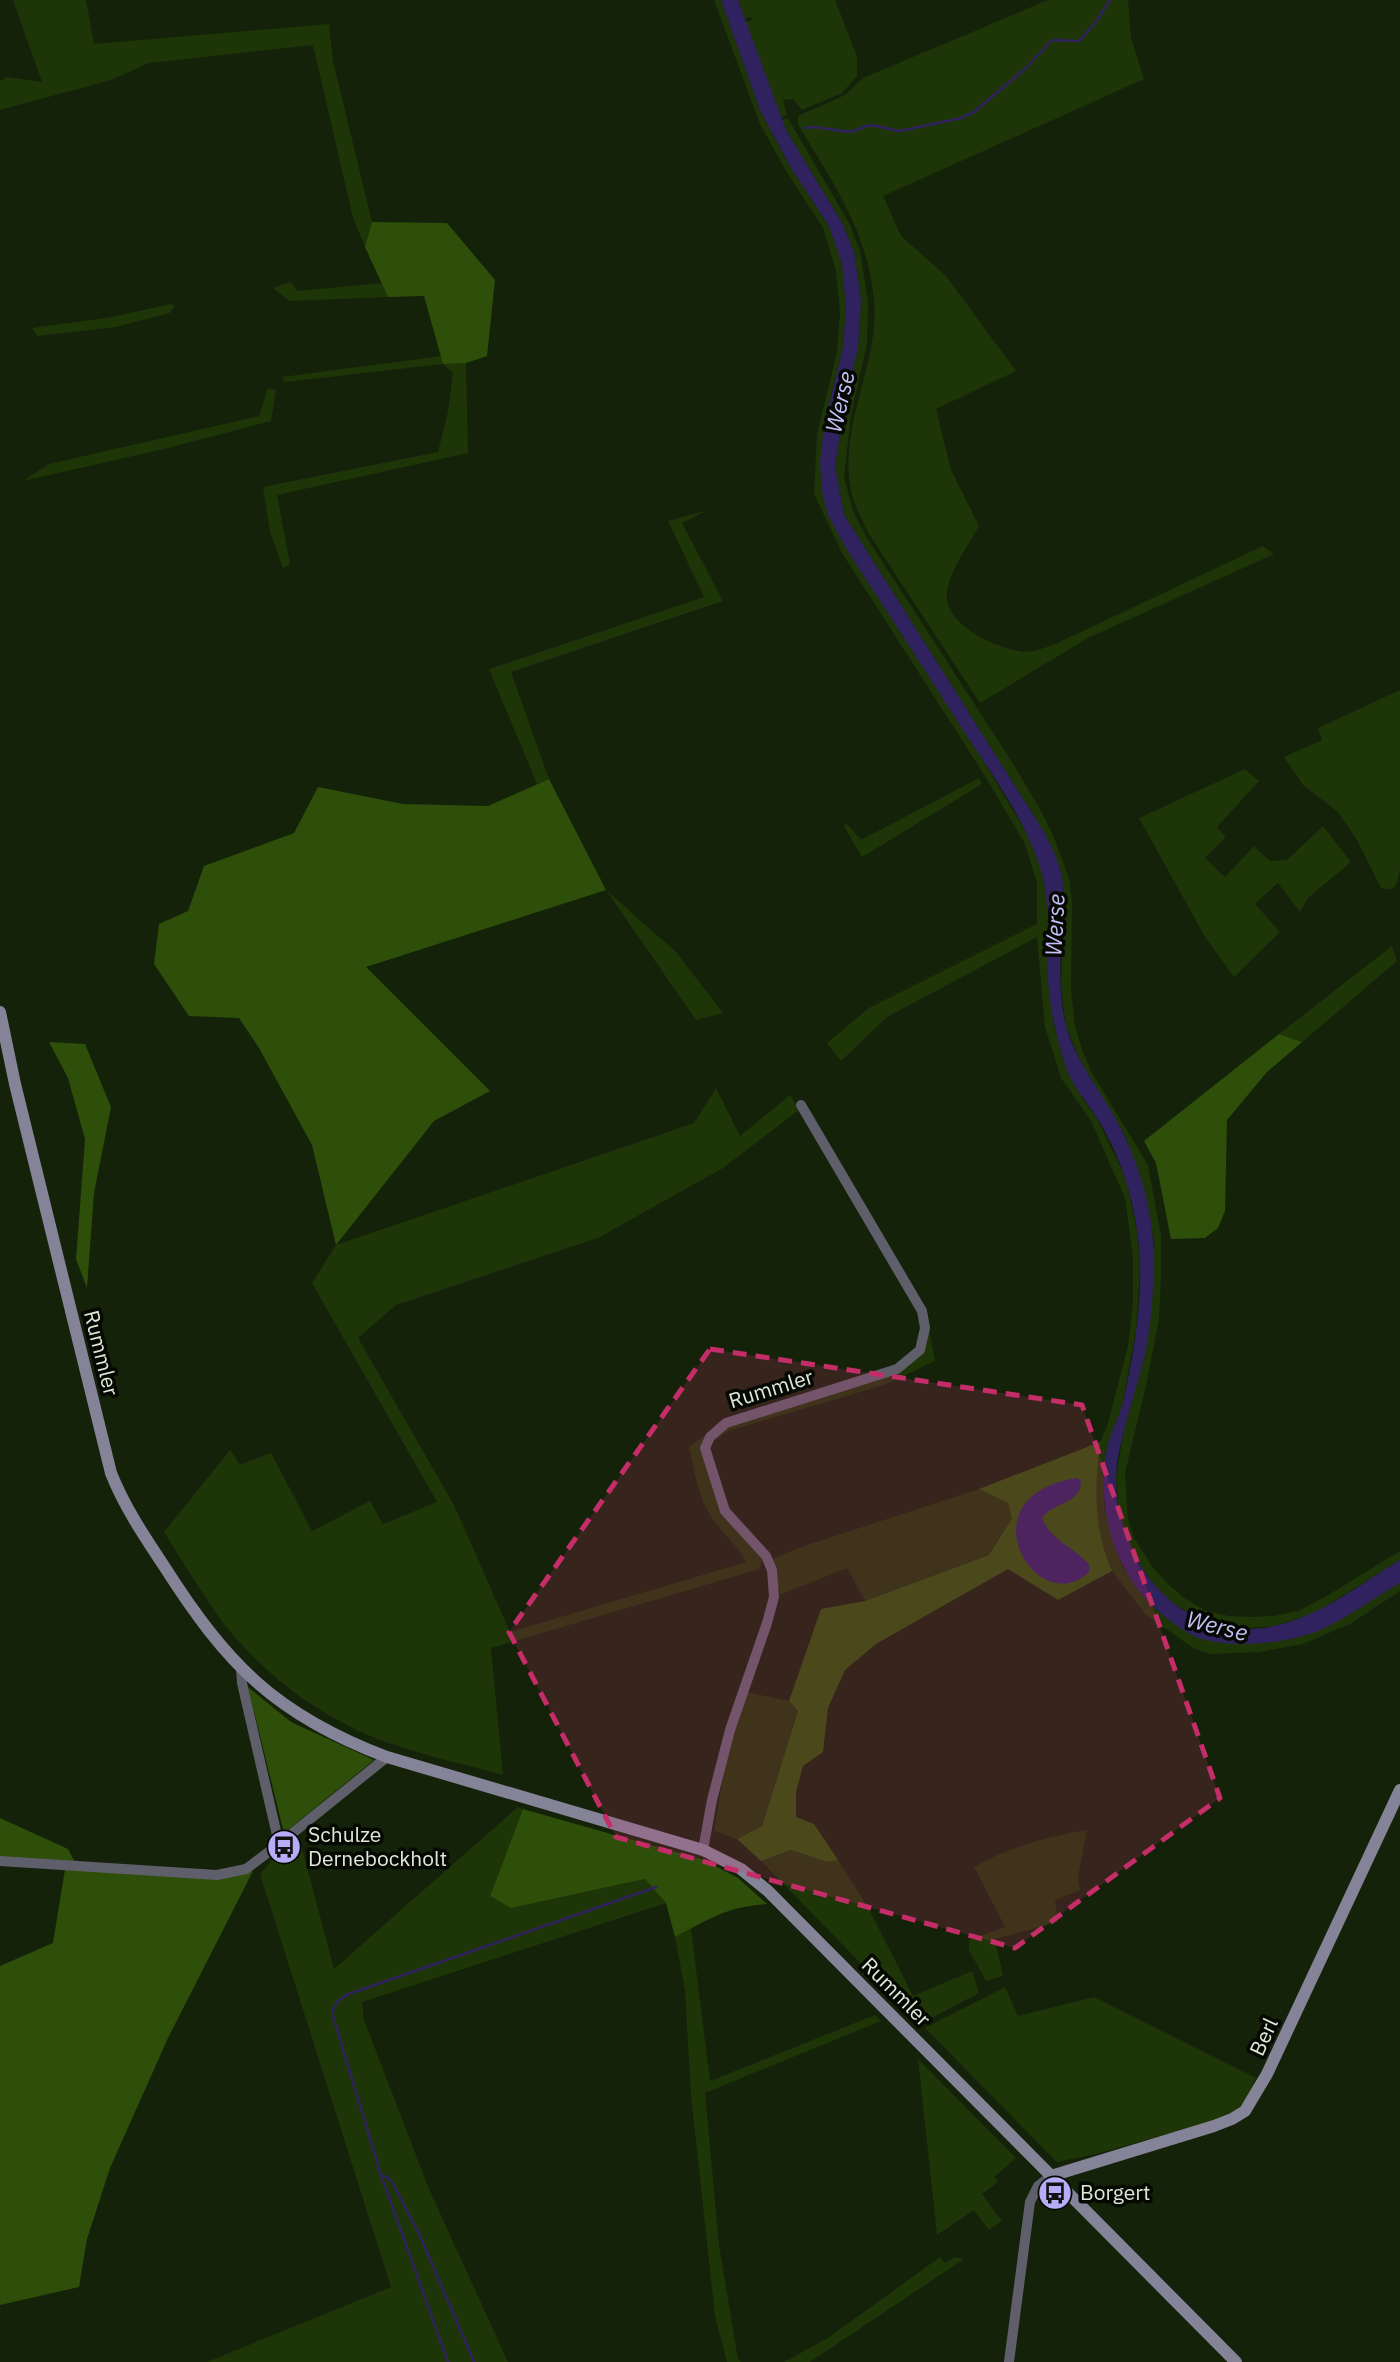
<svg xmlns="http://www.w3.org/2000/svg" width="1400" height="2362" font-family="'IBM Plex Sans',sans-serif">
<rect width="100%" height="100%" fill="#14220a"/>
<!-- green -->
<g fill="#1e3508">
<polygon points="13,0 86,0 94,44 329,24 333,61 372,222 365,247 353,218 313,45 149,63 111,80 0,110 0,81 7,77 42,82"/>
<polygon points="714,0 721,0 760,110 791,168 829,226 842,264 846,308 843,347 824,426 822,492 1029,837 1041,869 1048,903 1048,980 1054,1027 1082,1098 1097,1118 1126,1179 1137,1231 1140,1268 1136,1330 1122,1406 1107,1448 1104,1478 1104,1507 1122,1566 1139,1590 1157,1610 1194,1636 1243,1643 1280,1641 1375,1597 1400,1583 1400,1591 1350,1624 1303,1644 1259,1652 1211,1654 1193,1648 1145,1614 1112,1571 1101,1547 1096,1507 1097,1473 1100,1442 1108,1423 1128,1346 1133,1302 1133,1257 1125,1198 1091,1121 1061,1078 1045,1027 1037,937 887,1017 841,1061 827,1043 869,1008 1037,924 1037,883 1025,844 985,776 842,553 814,494 817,434 837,352 840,313 836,271 823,228 786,171 760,124"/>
<polygon points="738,0 835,0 857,56 857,76 842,93 802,110 793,99 783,100 787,114 781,118 745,22 752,20 751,17 744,19"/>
<path d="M 1048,0 L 1128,0 L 1131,38 L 1144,79 L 883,196 L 901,236 L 946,276 L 1016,371 L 936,409 L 951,470 L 979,526 C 969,544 944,579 947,600 C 952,629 999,649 1024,652 C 1033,652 1043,648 1051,646 L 1263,546 L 1274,554 L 1088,638 L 980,703 L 869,534 C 862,520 854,506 851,490 C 838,425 880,363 874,299 C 867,229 832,182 798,124 L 798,116 L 845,95 L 863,78 Z"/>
<polygon points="788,118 849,223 860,251 868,302 867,344 851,415 844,477 853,511 867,538 1012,762 1040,809 1053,835 1069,878 1072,902 1071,990 1075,1026 1083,1052 1091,1071 1148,1165 1161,1236 1161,1277 1159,1319 1147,1381 1125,1473 1128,1519 1134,1538 1152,1566 1168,1584 1183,1597 1206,1611 1229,1616 1251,1617 1273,1616 1298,1611 1325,1597 1400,1551 1400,1560 1315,1613 1274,1626 1244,1628 1200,1620 1176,1605 1163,1595 1136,1562 1120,1524 1116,1478 1154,1244 1151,1222 1144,1191 1125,1136 1080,1061 1066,1026 1061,989 1064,898 1062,874 1044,832 844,515 835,466 844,407 858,347 861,300 854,252 843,225 786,130 782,120"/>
<polygon points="291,282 297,291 384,283 388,297 289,301 273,288"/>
<polygon points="170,304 175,306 170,313 116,327 37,336 32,328 112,317"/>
<polygon points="442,356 443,364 466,363 468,453 277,495 290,564 283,568 270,532 263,487 438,452 448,412 453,373 443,364 285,382 282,377"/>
<polygon points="268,388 276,390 271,421 164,449 23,481 49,464 259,416"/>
<polygon points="708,510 682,523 723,601 511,672 549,779 537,784 489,669 704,597 668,521"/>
<path d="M 1400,690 L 1400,868 C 1398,881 1397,893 1381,888 L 1357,840 L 1338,812 L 1303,785 L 1284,757 L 1322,740 L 1318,728 Z"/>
<polygon points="1245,769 1259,781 1217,827 1226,837 1205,858 1225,877 1254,846 1270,861 1287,860 1323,826 1351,862 1309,897 1300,912 1278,883 1255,904 1280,932 1234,977 1204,935 1139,818"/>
<polygon points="979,778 982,784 862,857 844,826 846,823 861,840"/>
<polygon points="606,890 676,952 723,1013 696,1020"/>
<polygon points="1392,946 1397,961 1302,1042 1279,1034"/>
<path d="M 716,1088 L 740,1136 L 790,1095 L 799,1110 L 723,1168 L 598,1238 L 396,1305 L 358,1338 L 454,1505 L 510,1632 L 746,1562 C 738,1546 725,1536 715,1522 C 698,1500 695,1473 689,1447 L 705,1435 L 702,1447 L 703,1457 L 725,1517 L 762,1558 L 760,1569 L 491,1648 L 503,1775 C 467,1765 430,1757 395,1745 C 325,1723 258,1672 216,1613 C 198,1587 181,1559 164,1532 L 230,1450 L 240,1465 L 271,1453 L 312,1531 L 370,1501 L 383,1524 L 437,1502 L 312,1283 L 336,1245 L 694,1123 Z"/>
<path d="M 929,1328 L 935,1361 L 884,1385 L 728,1431 L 716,1440 L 718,1434 L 728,1426 L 904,1369 C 921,1356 923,1349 929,1328 Z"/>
<polygon points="979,1489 1009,1503 1012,1518 989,1555 865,1601 847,1568 780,1595 773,1559 798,1548"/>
<polygon points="747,1692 789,1701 798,1711 762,1826 737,1839 714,1831 726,1759"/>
<polygon points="518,1807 523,1809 490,1896 511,1908 645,1879 666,1903 362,2002 364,2020 429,2189 508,2362 207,2362 391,2287 260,1874 277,1854 299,1837 334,1969"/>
<path d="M 1087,1830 L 1078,1877 L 1080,1890 L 1055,1900 L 1058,1922 L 995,1939 L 1003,1976 L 986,1981 L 969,1950 L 969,1940 L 1005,1927 L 974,1867 C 1011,1846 1046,1837 1087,1830 Z"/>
<polygon points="791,1850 827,1862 838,1860 869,1909 913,1996 972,1971 979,1993 920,2024 761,1861"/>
<polygon points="691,1929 710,2081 875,2015 881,2021 705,2093 719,2245 738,2359 741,2362 727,2362 715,2316 691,2096 685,1990 675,1937"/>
<polygon points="1005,1987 1018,2016 1094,1997 1256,2078 1245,2103 1232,2113 1210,2122 1096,2154 1057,2162 925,2028"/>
<polygon points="918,2059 1016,2158 994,2177 998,2182 982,2194 1002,2221 989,2230 974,2210 937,2235"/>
<polygon points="940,2257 945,2263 955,2257 964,2259 810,2362 784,2362 828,2338"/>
</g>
<!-- forest -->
<g fill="#2d4f09">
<polygon points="372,222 447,223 495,280 487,356 466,363 443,364 424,296 388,297 365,247"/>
<polygon points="549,779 606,890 366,967 490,1091 434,1121 336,1245 312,1145 259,1048 239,1018 189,1016 154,964 159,924 188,911 204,866 294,833 318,787 403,804 488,806"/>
<polygon points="1279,1034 1302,1042 1267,1072 1227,1120 1225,1211 1218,1228 1205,1238 1171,1239 1156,1163 1144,1141"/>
<polygon points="49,1042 85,1044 111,1107 94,1193 87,1288 76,1259 85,1139 68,1078"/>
<path d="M 1100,1442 C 1095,1489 1093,1527 1112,1571 L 1058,1600 L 1008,1569 L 876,1644 L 845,1670 L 828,1708 L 823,1752 L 803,1766 L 796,1792 L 796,1817 L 814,1824 L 838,1860 L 827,1862 L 791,1850 L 761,1861 L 737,1839 L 762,1826 L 798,1711 L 789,1701 L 821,1609 L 865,1601 L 989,1555 L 1012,1518 L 1008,1503 L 979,1489 Z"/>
<polygon points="248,1687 291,1722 374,1760 284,1833"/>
<path d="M 523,1809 L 706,1861 L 738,1878 L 767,1904 C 725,1907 710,1919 675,1937 L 666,1903 L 645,1879 L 511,1908 L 490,1896 Z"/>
<polygon points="0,1818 68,1849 79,1870 234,1875 253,1871 168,2038 110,2168 87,2239 79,2287 0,2305 0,1966 53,1943 66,1863 0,1857"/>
</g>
<!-- water -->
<g fill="#30225e">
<path d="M 721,0 L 738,0 L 786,130 L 843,225 L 854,252 L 861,300 L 858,347 L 844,407 L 835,466 L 844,515 L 1044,832 C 1051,846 1059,861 1062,877 C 1064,893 1063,908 1062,925 C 1060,958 1058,994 1066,1026 C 1075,1059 1095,1083 1111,1111 C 1133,1147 1151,1200 1153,1242 C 1155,1273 1152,1324 1145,1354 C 1137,1390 1116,1445 1116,1479 C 1116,1565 1186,1649 1278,1625 C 1324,1614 1360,1584 1400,1560 L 1400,1583 C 1374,1598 1347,1618 1320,1630 C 1288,1644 1227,1650 1194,1636 C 1174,1626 1153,1608 1139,1591 C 1109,1553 1097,1496 1107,1449 C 1110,1433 1119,1418 1123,1402 C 1133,1358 1141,1312 1140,1267 C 1139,1216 1125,1162 1097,1118 C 1087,1102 1074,1088 1067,1070 C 1057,1041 1050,1010 1048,980 C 1046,941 1052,904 1040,867 C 1024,817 991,773 963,730 C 925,670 886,610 847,550 L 828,515 L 822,492 L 820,462 L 824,426 L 843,347 L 846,308 L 842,264 L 829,226 L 791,168 L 760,110 Z"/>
<path d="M 1077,1478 L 1081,1481 C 1081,1505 1052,1502 1042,1518 C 1051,1541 1075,1547 1089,1565 L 1089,1572 C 1037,1622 961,1496 1077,1478 Z"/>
</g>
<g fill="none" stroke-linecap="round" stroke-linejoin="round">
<!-- stream -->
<g stroke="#30225e" stroke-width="2.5">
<polyline points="805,128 814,127 850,132 870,125 900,131 961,118 974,112 1026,68 1052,40 1079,41 1095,23 1110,0"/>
<polyline points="382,2175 391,2180 419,2234 474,2362"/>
<polyline points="448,2362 381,2175 332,2013 337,2002 346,1995 656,1887"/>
</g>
<!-- street -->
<g stroke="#5f5e6b" stroke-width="10">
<polyline points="241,1669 242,1683 279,1844 387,1757"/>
<polyline points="703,1850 712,1800 730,1730 767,1623 774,1597 772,1570 766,1556 725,1511 705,1448 710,1437 726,1423 897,1369 920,1350 925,1328 922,1311 801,1105"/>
<polyline points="0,1861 217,1875 246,1869 279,1844"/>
<polyline points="1009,2362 1030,2202 1038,2186 1051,2176"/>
</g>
<!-- secondary -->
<g stroke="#858398" stroke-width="12">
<path d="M 0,1012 L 15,1084 L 111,1473 C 124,1506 144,1536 164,1566 C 227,1665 276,1715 387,1757 L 703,1850 L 741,1869 L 768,1891 L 1236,2362"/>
<polyline points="1051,2176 1214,2126 1232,2119 1245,2111 1267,2074 1400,1790"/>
</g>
</g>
<!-- marked area -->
<path fill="#c52d68" fill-opacity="0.2" stroke="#c52d68" stroke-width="5" stroke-dasharray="14 9" stroke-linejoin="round" d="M 710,1349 L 1082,1405 L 1220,1798 L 1015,1948 L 616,1837 L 509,1632 Z"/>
<!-- icons -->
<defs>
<g id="bus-disc" transform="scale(1.75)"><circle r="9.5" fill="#b6acf8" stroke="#050902"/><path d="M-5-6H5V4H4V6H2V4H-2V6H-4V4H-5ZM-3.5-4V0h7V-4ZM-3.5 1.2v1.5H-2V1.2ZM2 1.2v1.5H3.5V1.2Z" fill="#111"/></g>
</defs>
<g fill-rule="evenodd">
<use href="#bus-disc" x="284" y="1847"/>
<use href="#bus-disc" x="1055" y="2193"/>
</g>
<g text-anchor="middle" stroke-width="7" stroke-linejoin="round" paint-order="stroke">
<!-- street labels -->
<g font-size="21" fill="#e0e9da" stroke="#050902">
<text transform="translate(101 1353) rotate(76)" y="7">Rummler</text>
<text transform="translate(771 1389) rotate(-17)" y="7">Rummler</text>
<text transform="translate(896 1992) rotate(45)" y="7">Rummler</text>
<text transform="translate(1264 2037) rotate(-65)" y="7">Berl</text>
</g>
<!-- poi labels -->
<g font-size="21" fill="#e0e9da" stroke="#050902" text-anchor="start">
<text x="308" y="1842">Schulze<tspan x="308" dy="24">Dernebockholt</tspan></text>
<text x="1080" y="2200">Borgert</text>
</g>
<!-- water labels -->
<g font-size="23" font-style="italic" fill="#c6bff8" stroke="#050902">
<text transform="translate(840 402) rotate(-77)" y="8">Werse</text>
<text transform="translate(1055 925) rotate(-87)" y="8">Werse</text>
<text transform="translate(1217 1626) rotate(14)" y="8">Werse</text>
</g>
</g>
</svg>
